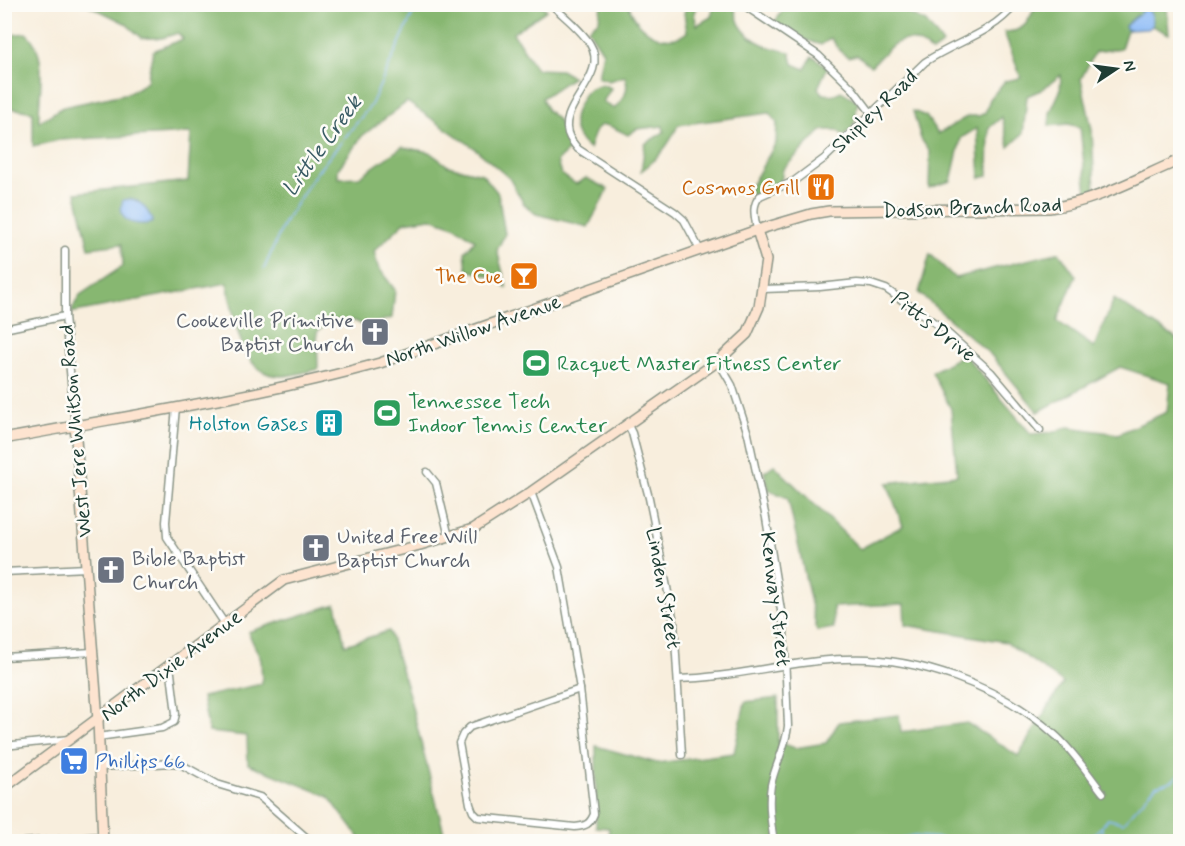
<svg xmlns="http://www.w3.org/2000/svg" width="1185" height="846" font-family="Mynerve,sans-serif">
<rect width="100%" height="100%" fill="#fdfcf7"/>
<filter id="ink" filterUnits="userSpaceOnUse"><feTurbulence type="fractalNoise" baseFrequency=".0167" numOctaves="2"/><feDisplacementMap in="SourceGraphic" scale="12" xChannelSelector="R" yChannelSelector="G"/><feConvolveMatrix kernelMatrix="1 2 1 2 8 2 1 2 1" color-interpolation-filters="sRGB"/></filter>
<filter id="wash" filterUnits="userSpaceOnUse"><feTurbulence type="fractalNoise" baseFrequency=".008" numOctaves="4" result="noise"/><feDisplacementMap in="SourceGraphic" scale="24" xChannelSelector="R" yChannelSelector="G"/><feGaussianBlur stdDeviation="1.35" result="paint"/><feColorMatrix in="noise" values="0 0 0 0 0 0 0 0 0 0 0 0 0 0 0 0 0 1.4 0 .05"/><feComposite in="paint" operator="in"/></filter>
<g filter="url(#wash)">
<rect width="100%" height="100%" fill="#f8eedd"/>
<!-- forest -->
<g fill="#87b771" stroke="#537a52" stroke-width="1.5">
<path d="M 508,4 L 542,5 L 547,10 L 513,33 L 536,69 L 561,70 L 573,77 L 542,98 L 547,110 L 558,120 L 571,148 L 557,161 L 561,174 L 576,184 L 586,178 L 608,189 L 588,227 L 536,214 L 524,204 L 509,178 L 473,147 L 407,102 L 362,136 L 338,169 L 338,178 L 359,177 L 402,147 L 429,152 L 448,166 L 482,174 L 498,193 L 505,234 L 497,250 L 507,289 L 499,279 L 467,270 L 465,252 L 475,240 L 454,226 L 431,218 L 405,222 L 374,251 L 378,267 L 395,290 L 392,318 L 365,326 L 355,321 L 332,320 L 317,332 L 318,369 C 306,372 293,376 281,376 C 238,376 235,315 227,283 L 70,313 L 80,295 L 123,266 L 122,244 L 89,248 L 76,193 L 188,181 L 191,133 L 59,140 L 33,146 L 33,112 L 5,107 L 5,63 L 8,53 L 5,52 L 4,36 L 26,33 C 50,53 38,94 39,122 L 63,107 L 129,93 L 147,82 L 153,51 L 183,39 L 178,33 L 162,38 L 142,38 L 125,23 L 88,5 Z"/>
<path d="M 786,4 L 898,5 L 909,14 L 926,22 L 943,44 L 932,52 C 904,27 892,45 871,66 L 857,55 L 848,57 L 841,52 L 831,38 L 821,45 L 807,40 L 801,40 L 775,22 Z"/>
<path d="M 601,5 L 629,5 C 634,28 666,50 687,32 L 684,13 L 687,5 L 697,5 L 694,14 L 697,25 L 711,17 L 714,5 L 720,5 L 725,9 L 734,6 C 736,12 737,19 740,25 C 750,42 772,49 790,52 L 793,64 L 805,69 L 812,57 L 817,59 L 827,68 L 818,88 L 823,94 L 833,95 L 841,91 L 858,101 L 854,125 L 844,136 L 837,130 L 822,130 L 783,169 L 781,182 L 754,196 L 748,191 L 776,143 L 777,123 L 769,113 L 678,125 C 670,144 658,159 641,171 L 645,144 L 664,132 L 663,126 L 637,129 L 628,135 C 600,121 599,118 589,149 C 572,136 570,120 580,102 C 582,98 584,92 588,90 C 592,87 598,86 602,84 L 611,88 L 603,102 L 614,109 C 624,98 630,91 625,76 L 609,81 L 598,77 L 603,52 L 588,29 L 599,20 Z"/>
<path d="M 1036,5 L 1168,5 L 1167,7 L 1169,34 L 1152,26 L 1153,20 L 1137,15 L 1125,26 L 1127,30 L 1121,48 L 1095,52 L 1081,79 L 1092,130 L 1095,193 L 1087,194 L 1080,127 L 1068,124 L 1049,126 L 1050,113 L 1060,91 L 1061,75 L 1041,90 L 1027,96 L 1023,134 L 1009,147 L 1002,117 L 989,128 L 988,176 L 980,178 L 977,128 L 961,138 L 951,181 L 929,188 L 930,152 L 921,139 L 913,111 L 926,116 L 938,134 L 968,116 L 979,116 L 985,113 L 990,99 L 1005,81 L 1021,78 L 1004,32 C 1025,32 1028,22 1036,5 Z"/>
<polygon points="1059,252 1076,276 1057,321 1094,347 1114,299 1180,341 1180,841 608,841 609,828 596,827 596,746 657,763 734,753 745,702 778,698 778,742 795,748 826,743 839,722 899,715 901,732 967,723 1018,756 1063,683 1006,642 905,625 904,604 833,607 834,628 817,631 788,498 769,490 764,472 774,465 860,549 903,526 887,483 957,475 951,409 932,372 964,354 1031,434 1055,432 1068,427 1118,434 1167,412 1170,383 1120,367 1038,412 991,355 919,293 930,254 955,278"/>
<polygon points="336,604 345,645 389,631 409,695 446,841 362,841 328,796 248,764 247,736 209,732 202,697 262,684 261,660 248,632"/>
</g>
<!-- water -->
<g fill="#8bbaf7" stroke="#557c96" stroke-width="1.5">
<polygon points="1146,8 1152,15 1152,26 1148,29 1127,30 1125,26"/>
<path d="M 132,199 C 143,202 147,211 153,220 L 152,223 C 134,226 116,222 123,200 Z"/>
</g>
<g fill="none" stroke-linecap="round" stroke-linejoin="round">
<!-- stream -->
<g stroke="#8bbaf7" stroke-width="1.5">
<polyline points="264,269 284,223 314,176 371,105 415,9 414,4"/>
<polyline points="618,842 621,839 625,842"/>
<polyline points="858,842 896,841 911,836 948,839 1073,838 1093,835 1102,826"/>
<polyline points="1103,842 1101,840 1102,826 1108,819 1123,823 1156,786 1172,781 1180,773"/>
</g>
</g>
</g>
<g filter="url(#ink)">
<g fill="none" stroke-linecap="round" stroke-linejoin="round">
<!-- street casing -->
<g stroke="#8c9688" stroke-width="9">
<g id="street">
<path d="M 551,4 C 563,16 581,29 590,44 C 611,77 553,107 570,138 C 572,142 576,146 578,149 L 675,212 L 684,220 L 700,250"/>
<polyline points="742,4 818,55 853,89 872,114"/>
<path d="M 757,230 C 755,217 751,206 760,196 L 794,181 L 825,158 L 925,62 C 958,40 989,36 1016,4"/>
<polyline points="65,250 65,316 75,426"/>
<polyline points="763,289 820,287 857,283 871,284 886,289 942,328 991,372 1040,430"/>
<polyline points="4,329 65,316"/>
<path d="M 718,361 L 732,385 L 748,434 L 766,518 L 784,629 L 788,726 C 786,747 775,765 771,785 C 768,804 771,823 774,842"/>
<polyline points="176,407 166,522 167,537 225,624"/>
<polyline points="627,423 632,433 649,498 674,622 682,755"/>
<polyline points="427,472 436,483 449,537"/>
<polyline points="531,492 559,567 580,689"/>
<polyline points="4,572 87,568"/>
<polyline points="4,657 93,652"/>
<path d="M 678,679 C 734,678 788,661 844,659 C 914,655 1002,687 1054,734 C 1072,749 1088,774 1103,793"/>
<path d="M 580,689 L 594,814 C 590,824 586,826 575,827 L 478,817 L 473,812 L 470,804 L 459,743 L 463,734 L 470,727 Z"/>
<polyline points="98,737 162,728 174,722 176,714 170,665"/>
<polyline points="4,746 69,739"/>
<polyline points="100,767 173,763 182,765 217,784 260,797 307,838"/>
<polyline points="24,842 103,836"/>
</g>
</g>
<!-- secondary casing -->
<g stroke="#8c9688" stroke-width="12">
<g id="secondary">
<polyline points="75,426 98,720 103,842"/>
<path d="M 4,439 C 130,415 257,397 380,363 L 757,230 L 811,214 L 829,211 L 1049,208 C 1096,202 1137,178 1180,160"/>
<polyline points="4,788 284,580 420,545 473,529 531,492 718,361 747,334 759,307 766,260 757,230"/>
</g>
</g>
<!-- street -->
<use href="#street" stroke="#fff" stroke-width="6"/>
<!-- secondary -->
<use href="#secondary" stroke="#fde4d0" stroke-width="9"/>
</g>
</g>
<!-- icons -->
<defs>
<g id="restaurant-square" transform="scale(1.5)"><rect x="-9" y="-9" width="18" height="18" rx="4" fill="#e8710a" stroke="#fdfcf7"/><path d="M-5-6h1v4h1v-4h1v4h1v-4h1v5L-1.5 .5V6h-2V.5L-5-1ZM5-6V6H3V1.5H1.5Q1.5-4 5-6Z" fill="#fff"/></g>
<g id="bar-square" transform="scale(1.5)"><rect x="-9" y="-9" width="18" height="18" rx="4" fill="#e8710a" stroke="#fdfcf7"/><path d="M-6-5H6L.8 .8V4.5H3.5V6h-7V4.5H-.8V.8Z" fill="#fff"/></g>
<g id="church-square" transform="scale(1.5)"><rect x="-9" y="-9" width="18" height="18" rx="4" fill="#6b7280" stroke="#fdfcf7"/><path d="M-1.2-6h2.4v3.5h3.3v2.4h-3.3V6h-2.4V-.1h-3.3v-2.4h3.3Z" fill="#fff"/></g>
<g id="stadium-square" transform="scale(1.5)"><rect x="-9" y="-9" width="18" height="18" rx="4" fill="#2e9e5b" stroke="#fdfcf7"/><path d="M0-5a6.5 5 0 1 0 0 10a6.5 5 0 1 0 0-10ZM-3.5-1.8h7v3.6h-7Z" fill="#fff"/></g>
<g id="building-square" transform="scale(1.5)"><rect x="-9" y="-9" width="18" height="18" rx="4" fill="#0f9aa8" stroke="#fdfcf7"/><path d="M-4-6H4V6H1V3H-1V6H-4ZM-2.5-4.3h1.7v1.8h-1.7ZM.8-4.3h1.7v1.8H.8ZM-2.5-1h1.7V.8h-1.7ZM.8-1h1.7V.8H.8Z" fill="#fff"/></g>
<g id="supermarket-square" transform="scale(1.5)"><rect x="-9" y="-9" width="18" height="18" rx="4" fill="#3f7fe0" stroke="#fdfcf7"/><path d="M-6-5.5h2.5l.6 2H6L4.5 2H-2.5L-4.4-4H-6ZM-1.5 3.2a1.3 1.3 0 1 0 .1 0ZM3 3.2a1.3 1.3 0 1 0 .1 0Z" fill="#fff"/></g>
</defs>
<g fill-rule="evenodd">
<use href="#restaurant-square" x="821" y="187"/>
<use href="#bar-square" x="524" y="276"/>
<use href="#church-square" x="375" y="332"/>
<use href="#stadium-square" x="536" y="363"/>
<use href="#stadium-square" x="387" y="413"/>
<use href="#building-square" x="329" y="423"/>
<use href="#church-square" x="316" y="548"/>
<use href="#church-square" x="111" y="570"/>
<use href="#supermarket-square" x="74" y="761"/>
</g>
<g text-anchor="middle" stroke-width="5" stroke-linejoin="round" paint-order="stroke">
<!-- street labels -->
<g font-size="21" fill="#1f3d34" stroke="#fdfcf7">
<text transform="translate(874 111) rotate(-44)" y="7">Shipley Road</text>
<text transform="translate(972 207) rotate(-2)" y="7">Dodson Branch Road</text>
<text transform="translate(934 326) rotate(38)" y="7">Pitts Drive</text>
<text transform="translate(473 330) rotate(-19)" y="7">North Willow Avenue</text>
<text transform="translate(75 431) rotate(-95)" y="7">West Jere Whitson Road</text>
<text transform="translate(664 588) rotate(80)" y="7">Linden Street</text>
<text transform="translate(776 599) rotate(83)" y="7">Kenway Street</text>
<text transform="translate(171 665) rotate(-37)" y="7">North Dixie Avenue</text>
</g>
<!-- food labels -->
<g font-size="21" fill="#c56008" stroke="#fdfcf7" text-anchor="end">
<text x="800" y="194">Cosmos Grill</text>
<text x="503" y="283">The Cue</text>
</g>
<!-- worship labels -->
<g font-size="21" fill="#5b616d" stroke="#fdfcf7" text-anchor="start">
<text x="354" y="327" text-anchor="end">Cookeville Primitive<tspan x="354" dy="24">Baptist Church</tspan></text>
<text x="337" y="543">United Free Will<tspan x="337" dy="24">Baptist Church</tspan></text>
<text x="132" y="565">Bible Baptist<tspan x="132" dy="24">Church</tspan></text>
</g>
<!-- leisure labels -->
<g font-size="21" fill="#27864d" stroke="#fdfcf7" text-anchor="start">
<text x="557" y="370">Racquet Master Fitness Center</text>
<text x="408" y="408">Tennessee Tech<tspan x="408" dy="24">Indoor Tennis Center</tspan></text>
</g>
<!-- culture labels -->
<g font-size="21" fill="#0d838f" stroke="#fdfcf7" text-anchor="end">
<text x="308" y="430">Holston Gases</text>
</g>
<!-- shop labels -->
<g font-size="21" fill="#366cbe" stroke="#fdfcf7" text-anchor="start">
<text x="95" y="768">Phillips 66</text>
</g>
<!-- water labels -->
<g font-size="22" font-style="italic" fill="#3a5c65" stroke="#fdfcf7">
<text transform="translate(321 145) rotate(-54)" y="8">Little Creek</text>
</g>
</g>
<!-- margin -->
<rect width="1185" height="846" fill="none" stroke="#fdfcf7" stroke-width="24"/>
<!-- north arrow -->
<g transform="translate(1116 69) rotate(77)" stroke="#fdfcf7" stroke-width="4.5" paint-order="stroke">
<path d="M0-4.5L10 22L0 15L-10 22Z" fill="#1f3d34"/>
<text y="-9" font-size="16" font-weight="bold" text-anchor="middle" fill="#1f3d34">N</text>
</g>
</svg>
